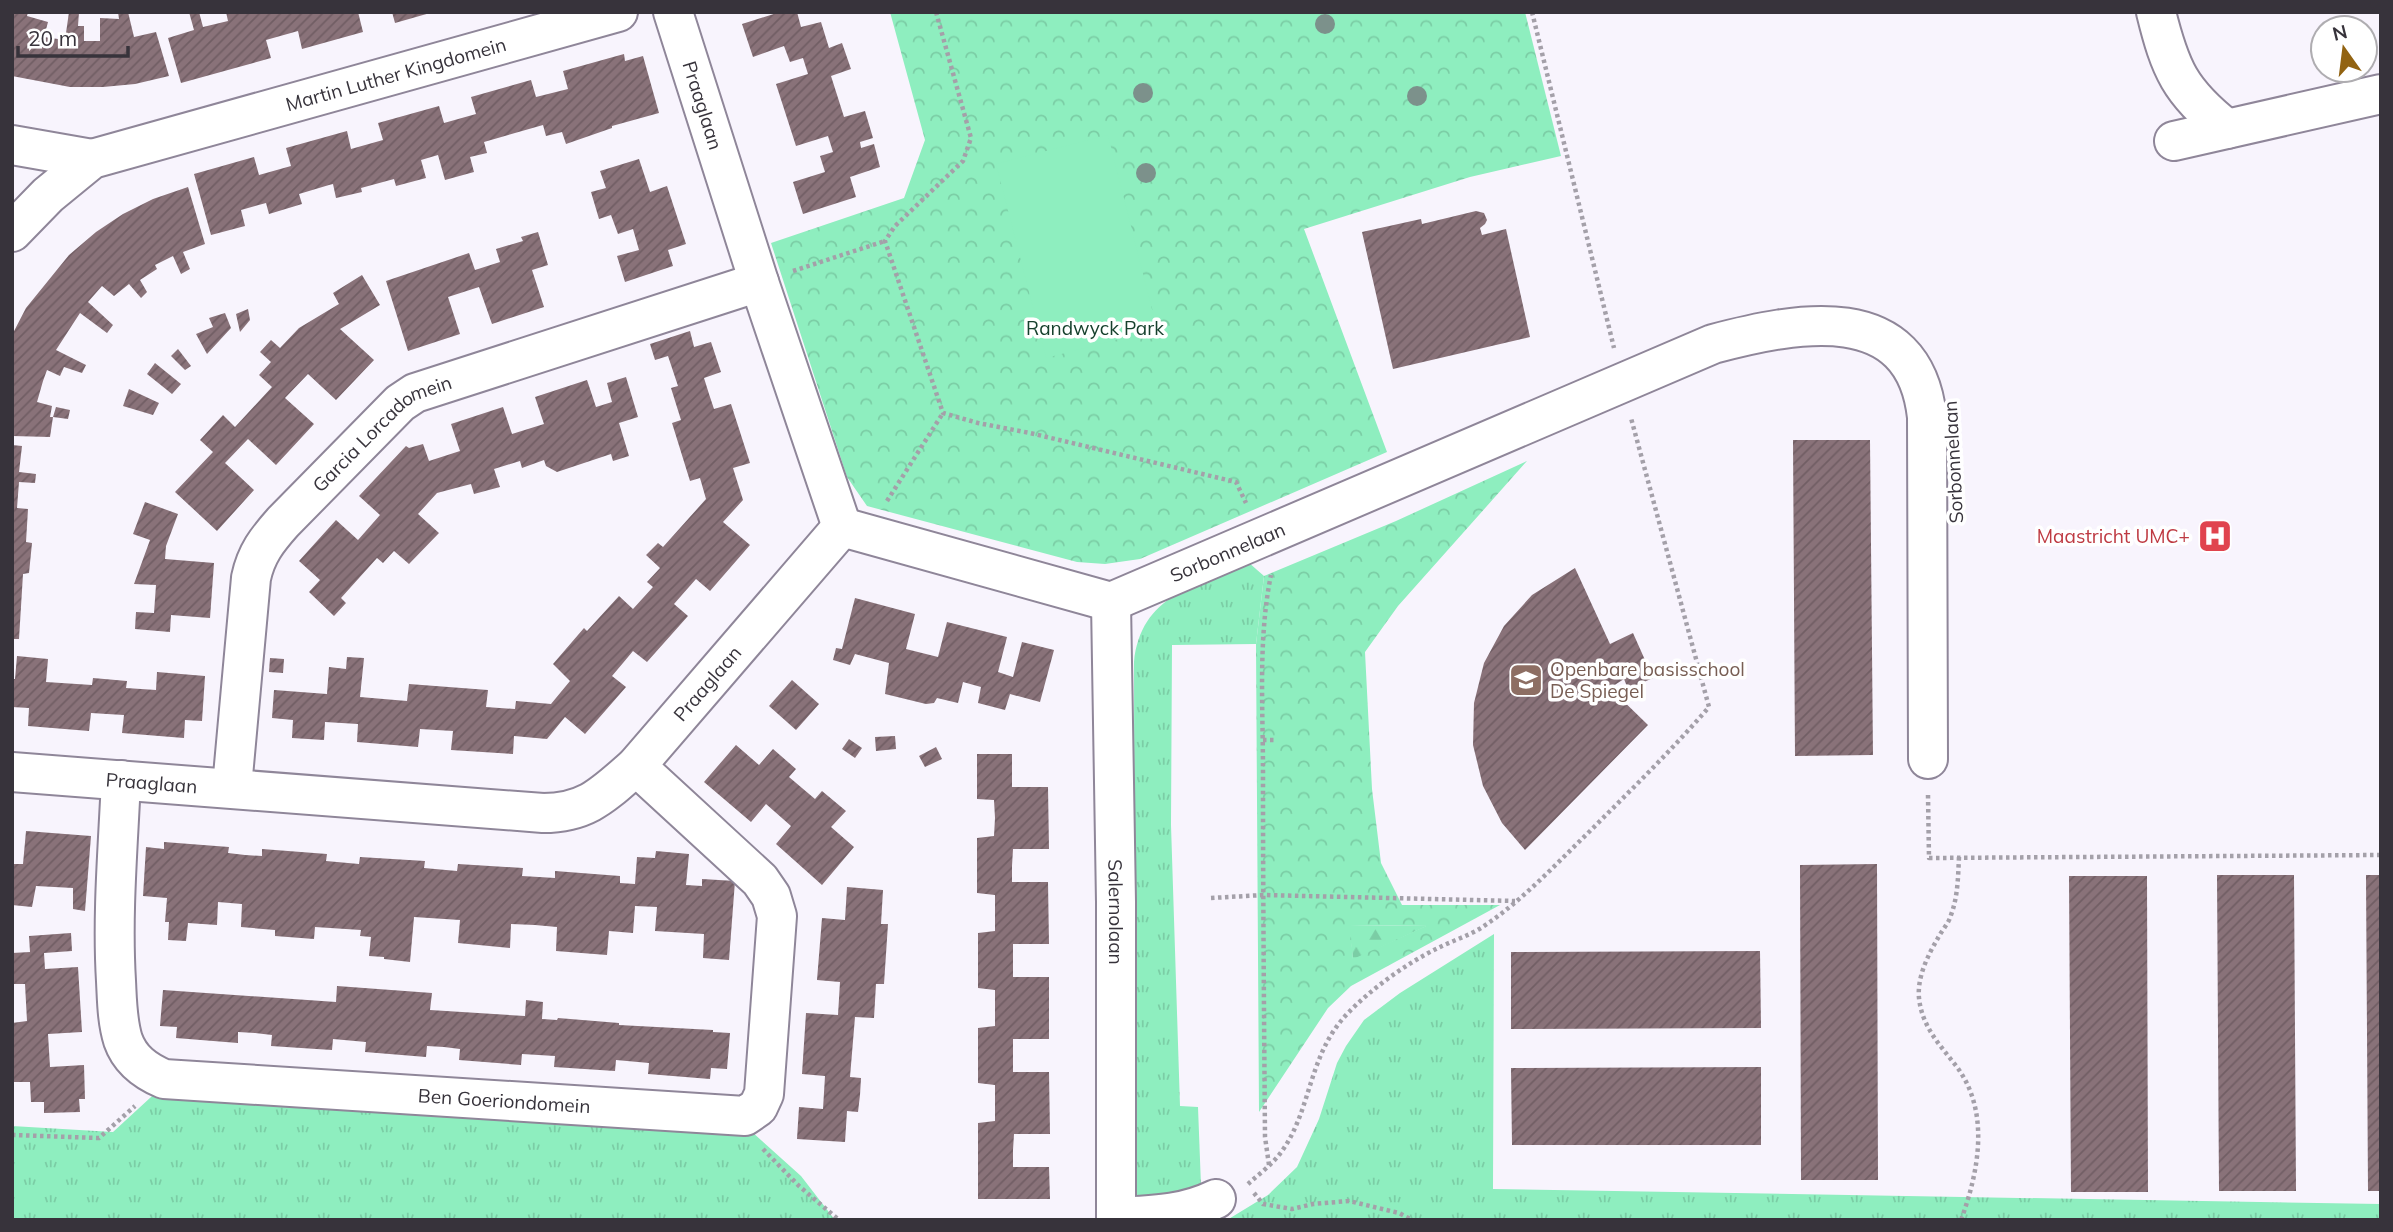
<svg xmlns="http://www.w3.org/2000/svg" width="2393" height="1232" font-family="Mulish,sans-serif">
<defs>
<pattern id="grass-tufts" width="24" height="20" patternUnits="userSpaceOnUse" patternTransform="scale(1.75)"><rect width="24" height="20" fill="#8eeebf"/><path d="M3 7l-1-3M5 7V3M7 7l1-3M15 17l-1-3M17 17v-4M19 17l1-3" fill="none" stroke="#7bcda5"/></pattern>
<pattern id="forest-firs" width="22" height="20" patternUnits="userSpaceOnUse" patternTransform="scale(1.75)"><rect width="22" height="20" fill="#8eeebf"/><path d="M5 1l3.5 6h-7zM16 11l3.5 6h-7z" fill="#7bcda5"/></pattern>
<pattern id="park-crowns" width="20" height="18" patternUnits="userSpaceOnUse" patternTransform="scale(1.75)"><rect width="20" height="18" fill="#8eeebf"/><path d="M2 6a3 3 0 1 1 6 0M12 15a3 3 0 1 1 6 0" fill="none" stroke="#7bcda5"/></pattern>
<pattern id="building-hatch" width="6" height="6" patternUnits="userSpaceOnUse" patternTransform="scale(1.75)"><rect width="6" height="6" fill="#897279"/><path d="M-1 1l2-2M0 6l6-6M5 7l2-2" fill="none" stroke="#715e64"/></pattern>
</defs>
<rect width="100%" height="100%" fill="#f8f4fd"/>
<!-- grass -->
<g fill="url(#grass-tufts)">
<path d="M 1248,562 L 1264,576 L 1256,644 L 1172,645 L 1171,825 L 1180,1106 L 1198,1107 L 1201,1186 L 1194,1194 L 1140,1198 L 1135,1192 L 1134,662 C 1141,595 1195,586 1248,562 Z"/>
<polygon points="1494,934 1493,1189 2381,1204 2381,1220 1227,1220 1268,1195 1297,1167 1319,1119 1337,1063 1346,1046 1364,1020 1400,993"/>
<polygon points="163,1086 742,1123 801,1176 835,1220 12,1220 12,1126 113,1132"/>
</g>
<!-- forest -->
<polygon fill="url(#forest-firs)" points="1429,925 1353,960 1349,926"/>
<!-- park -->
<g fill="url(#park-crowns)" fill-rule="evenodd">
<polygon points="890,12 1525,12 1561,156 1470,177 1304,229 1387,452 1140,559 1105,564 1077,562 867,506 847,477 771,243 904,198 925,140"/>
<path d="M 1527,461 L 1398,606 L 1365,652 L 1372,789 L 1381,863 L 1402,905 L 1500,905 L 1351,986 L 1328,1008 L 1259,1112 L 1256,644 L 1264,576 L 1396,521 ZM 1426,925 L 1426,926 L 1353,959 L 1350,926 Z"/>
</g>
<!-- pitch -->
<polygon fill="#8eeebf" points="1108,135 1157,329 1046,358 996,164"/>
<!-- building -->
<g fill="url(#building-hatch)">
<polygon points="12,12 28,12 27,16 48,22 44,37 65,40 69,12 79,12 78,26 84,26 84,41 100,41 100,18 119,19 118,12 128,12 134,37 156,32 169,76 135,84 103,87 70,87 12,76"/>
<polygon points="189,12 199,12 203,27 228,21 226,12 358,12 363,32 302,49 298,31 266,40 271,58 181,83 168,38 194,30"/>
<polygon points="392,12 430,12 430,13 395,23"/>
<polygon points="780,12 797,12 801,27 821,22 829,48 842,43 851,69 831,76 838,98 844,117 865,111 873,138 860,142 861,148 874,144 880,167 850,177 856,197 803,214 793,182 825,172 820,156 833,152 828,136 796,146 776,84 808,74 803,58 790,62 784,46 753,57 742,24"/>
<polygon points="624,54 625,61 643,56 659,113 612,126 612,128 566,144 562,132 546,136 543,125 484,142 487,153 470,157 474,172 445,180 438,155 421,160 426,178 396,186 394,179 361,188 362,192 336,198 333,184 329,185 299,194 302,204 269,214 266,203 241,210 245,226 211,235 194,174 254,157 259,175 291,166 286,148 347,131 351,149 383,140 378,123 439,106 444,123 476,114 471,97 531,80 536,97 568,89 563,71"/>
<polygon points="639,159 650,192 667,186 686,244 668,250 673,266 625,282 617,256 639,250 633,229 618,234 611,215 599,219 591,192 606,188 600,171"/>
<polygon points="188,187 205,244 183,252 190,269 181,274 173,256 155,265 157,269 140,280 147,292 141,298 129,284 114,296 102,286 88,302 113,325 107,333 80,313 56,350 86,365 82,373 64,367 60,376 47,370 43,381 37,402 52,406 50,417 53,417 56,407 70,410 68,419 53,417 50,437 12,436 12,335 26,308 69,255 96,232 123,214 153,199"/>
<polygon points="1476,211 1484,213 1487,220 1485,224 1480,228 1482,235 1506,229 1530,337 1393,369 1362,232 1421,219 1422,224"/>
<polygon points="538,232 548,265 532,270 544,307 492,324 479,287 448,297 460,334 408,351 386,281 469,253 475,270 500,262 496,249 523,241 521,237"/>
<polygon points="362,275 380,305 340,329 374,360 336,400 308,374 285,398 314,424 276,465 248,439 225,463 254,490 217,531 175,492 213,452 200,440 223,415 235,427 272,387 259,375 271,362 260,352 271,340 280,348 299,328 339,304 333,293"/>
<polygon points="248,309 250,320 240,332 236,314"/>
<polygon points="225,313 231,328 207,354 196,334 213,327 209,318"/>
<polygon points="690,331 694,347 711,342 721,372 704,378 709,394 714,409 731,404 750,463 733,468 743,500 723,522 750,545 710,591 696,579 674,604 688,616 647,662 633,651 623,663 612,676 626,687 585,734 565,717 547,739 514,736 513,754 451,750 453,731 420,729 418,747 357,742 358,724 325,722 324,740 292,738 293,720 272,718 274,690 327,694 329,667 346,669 347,657 364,658 360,697 407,701 409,684 488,690 486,707 515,709 516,701 551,704 570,681 553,664 584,628 587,631 619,596 633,609 653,587 647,582 660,568 646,555 658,543 663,547 706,499 700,478 690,481 672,423 681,420 671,388 678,386 668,356 655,360 650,344"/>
<polygon points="178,349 191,366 185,370 171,356"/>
<polygon points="155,363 181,384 172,394 147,374"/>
<polygon points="626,377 638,417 619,423 629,456 613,461 611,454 557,472 546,466 544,460 522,468 520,461 494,469 500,487 474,494 471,484 437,493 418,514 439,533 409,564 394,551 383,563 377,558 341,598 346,603 334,616 309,592 320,580 299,561 336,520 358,540 380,515 359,496 406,446 409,448 423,444 429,461 460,451 451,424 503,407 512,434 544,424 535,397 587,380 596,407 612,402 607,383"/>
<polygon points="129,389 159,403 153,415 123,406"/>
<polygon points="1793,440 1870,440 1873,755 1795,756"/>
<polygon points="12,445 22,446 19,472 36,474 35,483 19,482 17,508 28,509 26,542 32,543 29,573 23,574 19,639 12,639"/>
<polygon points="145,502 178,514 166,546 165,559 214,563 210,618 171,615 170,632 135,629 136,612 154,613 156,585 134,584 150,540 133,534"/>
<polygon points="1575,568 1610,644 1633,633 1653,678 1628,689 1624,679 1610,688 1648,725 1525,850 1502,823 1483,786 1473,745 1474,703 1484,663 1504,626 1532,595"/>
<polygon points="855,598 915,614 906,649 938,657 947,622 1007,637 998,672 1013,677 1022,642 1054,650 1040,702 1010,694 1005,710 978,703 981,687 963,682 958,703 937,698 934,703 926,704 885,694 889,663 855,654 850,665 833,660 836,648 842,649"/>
<polygon points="17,656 48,659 46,682 92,685 93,678 127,681 126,688 156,690 157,672 205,676 202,721 185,720 184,738 122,733 124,715 107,714 91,713 89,731 28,726 29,708 12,707 12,679 15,679"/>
<polygon points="270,658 284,659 283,673 269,672"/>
<polygon points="792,680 819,704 796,730 769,706"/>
<polygon points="895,736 896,749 876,751 875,737"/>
<polygon points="849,739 862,748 855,758 842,749"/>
<polygon points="736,745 759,765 773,749 796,769 789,777 815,799 822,791 846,811 831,827 854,847 822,885 776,844 791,826 766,804 751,822 704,782"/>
<polygon points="936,747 942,759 925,767 919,756"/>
<polygon points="977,754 1012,754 1012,787 1048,787 1049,849 1013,849 1012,866 1012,882 1048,882 1049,944 1013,944 1013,977 1049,977 1049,1039 1013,1039 1013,1072 1049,1072 1050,1134 1014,1134 1013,1150 1013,1167 1049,1167 1050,1199 978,1199 978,1123 995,1121 995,1085 978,1083 978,1028 995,1026 995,990 978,988 978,933 995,931 995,895 977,893 977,838 994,836 995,818 994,800 977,799"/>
<polygon points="26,831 91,836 85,911 73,909 73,888 36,886 32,907 12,905 12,864 23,864"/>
<polygon points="164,842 229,847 228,853 245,855 262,856 262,849 327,854 326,861 359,864 360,857 425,861 424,868 457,871 458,864 523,868 522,876 539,877 555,878 555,871 620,876 620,883 635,884 637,857 655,858 656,851 689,854 686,885 702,886 702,879 735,881 729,960 703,958 704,934 655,931 657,907 635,906 633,933 609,931 607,955 556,951 557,927 535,925 511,924 510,948 458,943 460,920 414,917 410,962 384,959 384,957 369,956 371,937 360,936 361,930 315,927 314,939 275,936 275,930 241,927 242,904 218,902 217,925 188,923 186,941 168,940 169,922 165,922 167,898 143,896 146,847 164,849"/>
<polygon points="1877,864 1878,1180 1801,1180 1800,865"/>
<polygon points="2217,875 2294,875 2296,1191 2219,1191"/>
<polygon points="2366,875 2381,875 2381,1191 2368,1191"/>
<polygon points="2069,876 2147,876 2148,1192 2071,1192"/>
<polygon points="847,887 883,890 881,924 888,924 884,984 876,984 874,1018 855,1017 850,1077 861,1078 860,1095 858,1112 847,1111 845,1142 797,1139 799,1107 823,1109 825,1076 802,1074 806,1013 838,1015 840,982 817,980 822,918 845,920"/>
<polygon points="71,933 72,951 44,953 45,969 78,967 82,1032 48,1034 50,1067 84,1065 85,1099 79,1099 80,1112 44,1113 44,1102 31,1102 30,1082 12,1082 12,1023 27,1021 25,984 12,984 12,953 30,952 29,936"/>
<polygon points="1760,951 1761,1028 1511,1029 1511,952"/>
<polygon points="337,986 432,993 430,1010 525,1016 526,1000 543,1002 542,1019 557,1020 558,1018 619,1023 619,1025 713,1030 713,1032 730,1033 727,1069 711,1068 710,1079 648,1074 649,1063 616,1060 615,1071 554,1067 555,1056 522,1054 521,1065 459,1060 460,1049 444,1047 427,1046 426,1057 365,1052 366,1042 333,1039 332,1050 301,1048 271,1046 272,1035 255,1033 238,1032 238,1043 176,1038 177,1027 160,1026 163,990 336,1002"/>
<polygon points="1761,1067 1761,1145 1512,1145 1511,1068"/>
</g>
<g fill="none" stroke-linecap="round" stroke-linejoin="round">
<!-- minor casing -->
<g stroke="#8f8699" stroke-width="42">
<g id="minor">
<path id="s1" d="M 673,12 L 759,282 L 842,527"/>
<path d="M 2156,12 C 2170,69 2180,92 2227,129"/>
<polyline points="2174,141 2381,94"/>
<polyline points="12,145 92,159"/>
<path id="s2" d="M 12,232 L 48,195 L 92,159 L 618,12"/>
<path id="s3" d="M 842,527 L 1111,602 L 1713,344 C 1796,322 1914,298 1927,417 L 1928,759"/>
<path id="s4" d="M 1111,602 L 1116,902 L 1116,1220"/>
<path id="s5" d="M 12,772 L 543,813 C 587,813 604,794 636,766 L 842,527"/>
<path id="s6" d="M 121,780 C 118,847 112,914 116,981 C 117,1000 117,1021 123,1040 C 130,1060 145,1071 164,1079 L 745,1116 L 758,1107 L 764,1094 L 777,916 L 771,896 L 760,880 L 636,766"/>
<path id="s7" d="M 232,787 L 251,578 C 256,554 267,540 283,522 L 400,403 L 415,393 L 759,282"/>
<path d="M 1116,1217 C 1152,1215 1183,1215 1216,1199"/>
</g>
</g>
<!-- path -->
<g stroke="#a4a0a9" stroke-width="4.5" stroke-dasharray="3.5 3.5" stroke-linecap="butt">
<polyline points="936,12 971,138 963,161 895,226 885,241 943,413 978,423 1030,433 1236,482 1246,503"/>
<polyline points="1532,12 1614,348"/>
<polyline points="793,271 885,241"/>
<polyline points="887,501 943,413"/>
<polyline points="1263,740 1276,740"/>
<polyline points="1928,795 1929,858 2381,855"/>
<path d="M 1959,857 C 1958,877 1958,896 1951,915 C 1949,923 1942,930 1938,938 C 1928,955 1917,977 1919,998 C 1922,1027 1940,1045 1957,1067 C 1990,1112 1979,1171 1961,1220"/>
<polyline points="1211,898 1263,895 1515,901"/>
<polyline points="12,1135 99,1138 135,1106"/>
<polyline points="763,1149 799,1186 839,1220"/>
<path d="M 1269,1165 L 1265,1137 C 1264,1015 1263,893 1263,771 C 1263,707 1258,638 1271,575"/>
<path d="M 1248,1184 C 1259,1174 1273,1164 1282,1151 C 1312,1109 1308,1054 1348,1013 C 1371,989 1407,963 1438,948 C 1452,941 1468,936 1481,928 C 1521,902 1554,866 1588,833 C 1629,792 1671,751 1709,707 L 1631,418"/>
<polyline points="1254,1193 1263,1204 1292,1209 1313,1204 1349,1201 1399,1213 1412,1220"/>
</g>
<!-- minor -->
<use href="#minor" stroke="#fff" stroke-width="38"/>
</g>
<!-- trees -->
<g fill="#7c918b">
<circle cx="1325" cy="24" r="10"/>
<circle cx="1143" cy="93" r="10"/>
<circle cx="1417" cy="96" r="10"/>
<circle cx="1146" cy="173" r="10"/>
</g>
<!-- icons -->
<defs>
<g id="hospital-square" transform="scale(1.75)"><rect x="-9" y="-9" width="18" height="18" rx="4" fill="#e0444e" stroke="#fff"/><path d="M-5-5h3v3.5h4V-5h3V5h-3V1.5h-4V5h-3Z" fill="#fff"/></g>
<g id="school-square" transform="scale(1.75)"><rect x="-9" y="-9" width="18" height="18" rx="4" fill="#8d6e63" stroke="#fff"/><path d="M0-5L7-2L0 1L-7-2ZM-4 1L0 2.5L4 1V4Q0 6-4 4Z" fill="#fff"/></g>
</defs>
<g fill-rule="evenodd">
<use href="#hospital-square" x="2215" y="536"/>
<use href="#school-square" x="1526" y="680"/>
</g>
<g text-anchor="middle" stroke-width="7" stroke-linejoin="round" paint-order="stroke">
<!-- street labels -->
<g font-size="19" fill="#37333b" stroke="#fff">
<text dy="7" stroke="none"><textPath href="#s2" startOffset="424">Martin Luther Kingdomein</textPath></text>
<text dy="7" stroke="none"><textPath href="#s1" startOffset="98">Praaglaan</textPath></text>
<text dy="7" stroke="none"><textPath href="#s7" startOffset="410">Garcia Lorcadomein</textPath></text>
<text transform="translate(1953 462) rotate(-93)" y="7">Sorbonnelaan</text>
<text dy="7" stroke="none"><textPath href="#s3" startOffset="406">Sorbonnelaan</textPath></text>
<text dy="7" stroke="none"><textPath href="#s5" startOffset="749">Praaglaan</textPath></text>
<text dy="7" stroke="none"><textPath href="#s5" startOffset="140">Praaglaan</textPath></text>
<text dy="7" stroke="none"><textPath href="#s4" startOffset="310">Salernolaan</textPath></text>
<text dy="7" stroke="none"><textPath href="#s6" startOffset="660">Ben Goeriondomein</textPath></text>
</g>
<!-- park labels -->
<g font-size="19" fill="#16402d" stroke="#fff">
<text x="1095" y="335">Randwyck Park</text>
</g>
<!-- health labels -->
<g font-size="19" fill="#be3a42" stroke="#fff" text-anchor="end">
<text x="2190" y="543">Maastricht UMC+</text>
</g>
<!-- education labels -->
<g font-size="19" fill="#785e54" stroke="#fff" text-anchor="start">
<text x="1550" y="676">Openbare basisschool<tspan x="1550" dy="22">De Spiegel</tspan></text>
</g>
</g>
<!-- border -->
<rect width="2393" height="1232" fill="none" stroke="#37333b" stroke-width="28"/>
<!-- north arrow -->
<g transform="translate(2344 49) rotate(346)"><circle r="33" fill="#ffffff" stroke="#afadb1" stroke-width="2"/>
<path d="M0-5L12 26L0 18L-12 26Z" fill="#926311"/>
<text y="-10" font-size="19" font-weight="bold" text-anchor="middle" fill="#37333b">N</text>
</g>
<!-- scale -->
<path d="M18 46v10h110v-10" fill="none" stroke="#37333b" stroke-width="3.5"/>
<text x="28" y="46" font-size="21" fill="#37333b" stroke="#ffffff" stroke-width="5" paint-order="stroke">20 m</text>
</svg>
